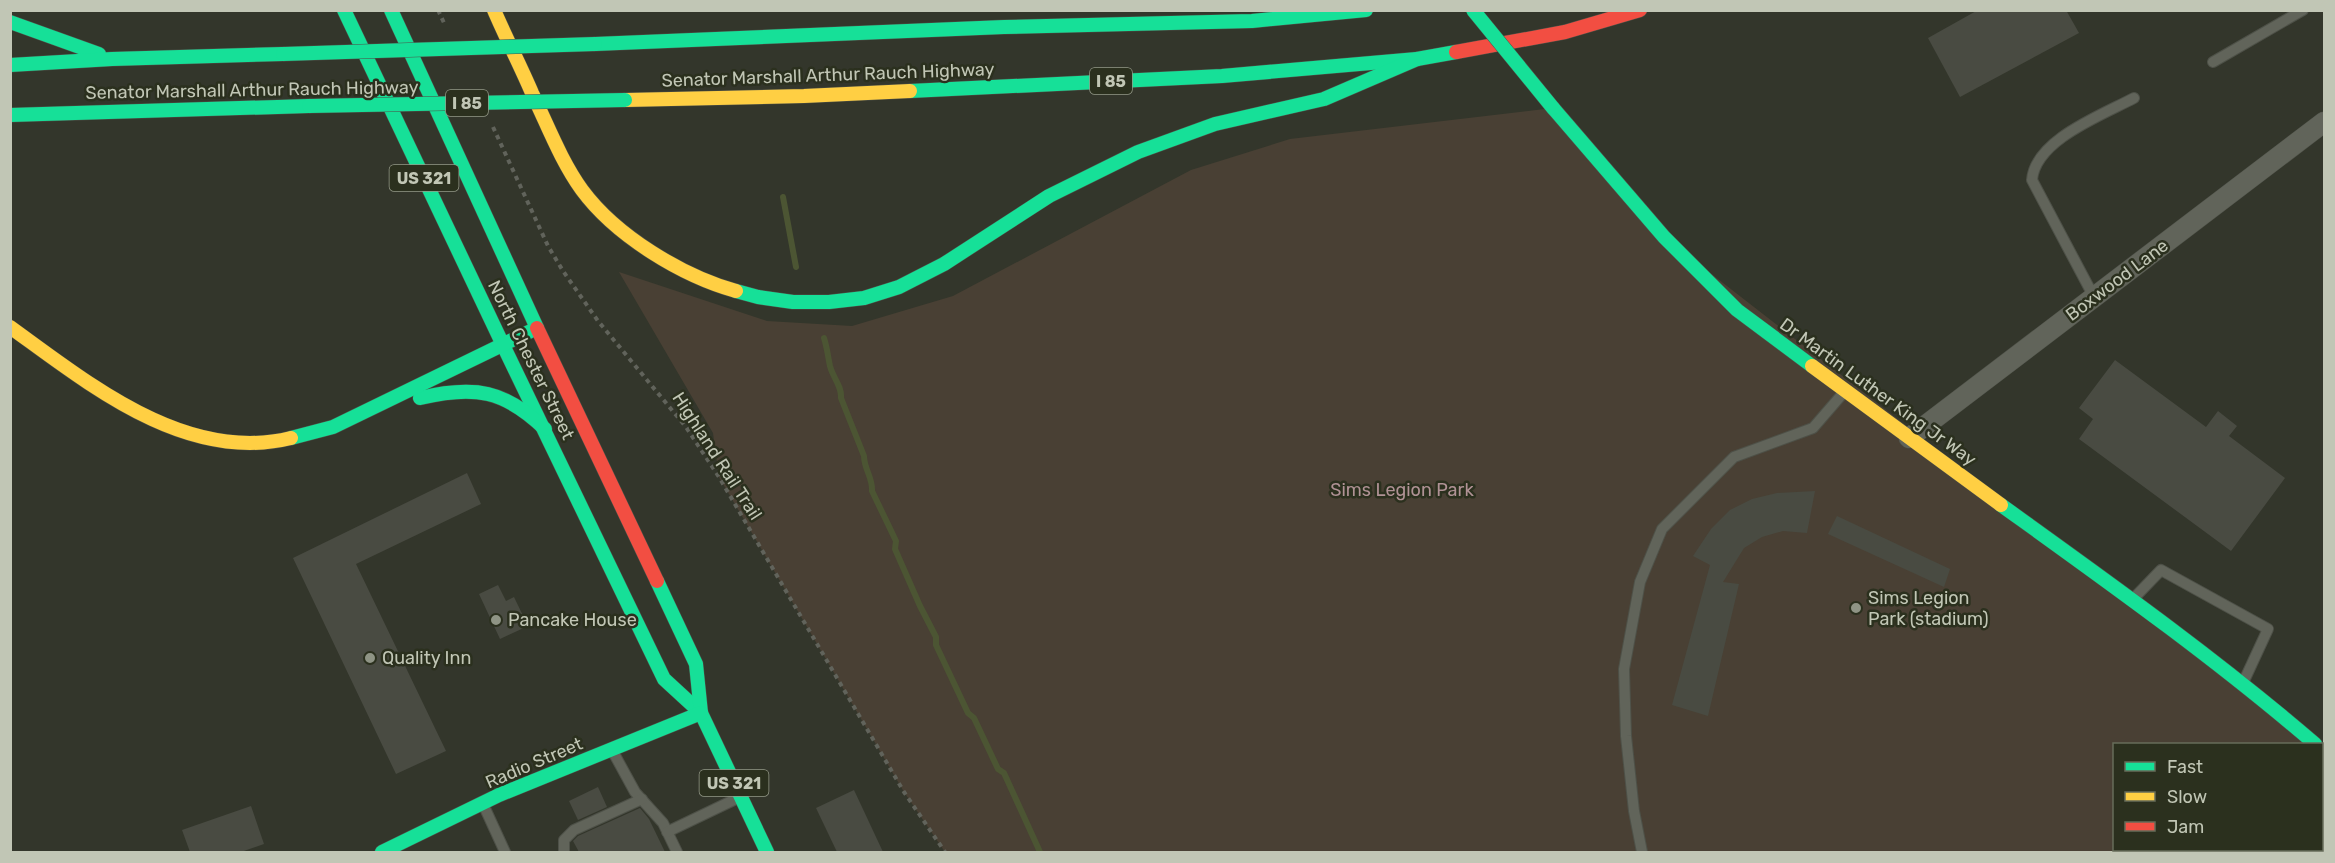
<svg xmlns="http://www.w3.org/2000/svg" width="2335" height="863" font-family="Rubik,sans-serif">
<rect width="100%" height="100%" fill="#33362b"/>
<!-- green -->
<polygon fill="#494034" points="1553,108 1664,237 2315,744 2114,744 2114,850 2322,850 2322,750 2324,753 2324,852 945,852 904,792 719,477 713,433 619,272 767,321 852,326 953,296 1191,170 1290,139"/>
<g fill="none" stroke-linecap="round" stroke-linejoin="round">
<!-- stream -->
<g stroke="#4c5533" stroke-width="6">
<polyline points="783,197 796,267"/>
<path d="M 824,338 C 827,347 828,357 830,366 C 833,378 842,386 841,398 L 864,456 C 864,469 873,478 872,491 L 896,541 L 895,549 L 920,606 L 936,637 L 936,645 L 968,713 L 974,718 L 998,769 L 1004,773 L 1040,852"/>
</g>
</g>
<!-- building -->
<g fill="#494b42">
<polygon points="1978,10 2066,10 2079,33 1960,97 1928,38"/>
<polygon points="2115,360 2206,427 2218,411 2237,426 2229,436 2285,478 2231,551 2079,439 2093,419 2079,408"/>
<polygon points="467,473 481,504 356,564 446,751 396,774 293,558"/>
<polygon points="1815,491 1807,533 1783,531 1762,537 1744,548 1723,582 1739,584 1708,716 1672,705 1710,565 1693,556 1711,529 1730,510 1752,499 1777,493"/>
<polygon points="1837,516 1950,569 1944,587 1828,534"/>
<polygon points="498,585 506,601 514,597 528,626 500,639 479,594"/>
<polygon points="598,787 607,807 578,820 569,801"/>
<polygon points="854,790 883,852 837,852 816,808"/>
<polygon points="251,806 264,844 241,852 190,852 182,830"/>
<polygon points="640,808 649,819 665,852 579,852 573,841 578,836"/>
</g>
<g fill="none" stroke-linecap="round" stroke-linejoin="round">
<!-- lane casing -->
<g stroke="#4e5148" stroke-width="12">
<g id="lane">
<polyline points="2213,62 2303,10"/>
<path d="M 2094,297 L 2032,180 C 2035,140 2102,115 2134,98"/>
<polyline points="2133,599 2161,570 2268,629 2243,683"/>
<polyline points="612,750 635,792 663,823 677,852"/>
<polyline points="483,804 505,852"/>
<polyline points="667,832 738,798"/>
<polyline points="564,852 564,840 574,830 642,799"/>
<polyline points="1642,852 1634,811 1626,736 1624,669 1640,582 1662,529 1734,457 1813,428 1845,391"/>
</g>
</g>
<!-- street casing -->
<g stroke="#4e5148" stroke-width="21">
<polyline id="street" points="1909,438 2324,122"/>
</g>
<!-- fast casing -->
<g stroke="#4e5148" stroke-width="15">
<g id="fast">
<polyline points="344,10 503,345"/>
<polyline points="10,22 99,54"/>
<polyline points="595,44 1004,27 1252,21 1366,10"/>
<polyline points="10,65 112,59 283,54"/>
<polyline points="910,91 1222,76 1417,59 1456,52"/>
<polyline points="1553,108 1664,237 1737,310 1812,366"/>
<polyline points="10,115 309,106"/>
<polyline points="736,291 758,297 793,302 829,302 864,298 899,287 944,264 1049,196 1138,152 1215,124 1324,99 1417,59"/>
<polyline points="503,345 664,679 701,713"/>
<path d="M 420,398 C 474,385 505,390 545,429"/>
<polyline points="291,438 333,427 537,328 391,10"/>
<path d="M 2001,505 C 2108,582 2215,658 2315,744"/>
<polyline points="657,581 696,664 701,713 767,852"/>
<polyline points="382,852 499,795 701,713"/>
</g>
</g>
<!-- slow casing -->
<g stroke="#4e5148" stroke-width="15">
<g id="slow">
<path d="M 494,10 C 506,38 520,65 532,93 C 548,126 561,161 582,190 C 616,236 682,276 736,291"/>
<polyline points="625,100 804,96 910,91"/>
<path d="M 10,327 C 89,384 186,464 291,438"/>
<polyline points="1812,366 2001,505"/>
</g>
</g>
<!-- jam casing -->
<g stroke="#4e5148" stroke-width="15">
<g id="jam">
<polyline points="1456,52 1565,32 1640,10"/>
<polyline points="537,328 657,581"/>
</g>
</g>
<!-- path -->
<g stroke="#61635b" stroke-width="4" stroke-dasharray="4.5 4.5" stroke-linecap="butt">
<polyline points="438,10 445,25"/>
<polyline points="493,127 548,246 563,271 598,321 686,427 719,477 904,792 945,852"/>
</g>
<!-- lane -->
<use href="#lane" stroke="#61645a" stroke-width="10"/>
<!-- street -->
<use href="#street" stroke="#61645a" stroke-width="20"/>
<!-- fast -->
<use href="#fast" stroke="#16e098" stroke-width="14"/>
<!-- slow -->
<use href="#slow" stroke="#ffcf43" stroke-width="14"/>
<!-- jam -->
<use href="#jam" stroke="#f24e42" stroke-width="14"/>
<!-- fast-bridge casing -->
<g stroke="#4e5148" stroke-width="15" stroke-linecap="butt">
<g id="fast-bridge">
<polyline points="1473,10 1553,108"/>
<polyline points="283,54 595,44"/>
<polyline points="309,106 625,100"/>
</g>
</g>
<!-- fast-bridge -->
<use href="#fast-bridge" stroke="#16e098" stroke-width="14"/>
</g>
<!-- markers -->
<g fill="#8f9485" stroke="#2b301e" stroke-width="2">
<circle cx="1856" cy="608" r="6"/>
<circle cx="496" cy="620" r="6"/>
<circle cx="370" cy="658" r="6"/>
</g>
<g text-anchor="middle" stroke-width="5" stroke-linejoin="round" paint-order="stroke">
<!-- shield labels -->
<g fill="#2b301e" stroke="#949988" stroke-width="1.5">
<rect x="1090" y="68" width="42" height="26" rx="4.5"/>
<rect x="446" y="90" width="42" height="26" rx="4.5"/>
<rect x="389.5" y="165" width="69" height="26" rx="4.5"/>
<rect x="699.5" y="770" width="69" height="26" rx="4.5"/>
</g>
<g font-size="16" font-weight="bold" fill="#c1c6b5">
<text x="1111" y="87">I 85</text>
<text x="467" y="109">I 85</text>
<text x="424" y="184">US 321</text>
<text x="734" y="789">US 321</text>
</g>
<!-- street labels -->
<g font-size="18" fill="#c1c6b5" stroke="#2b301e">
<text transform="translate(828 75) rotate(-2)" y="6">Senator Marshall Arthur Rauch Highway</text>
<text transform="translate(252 90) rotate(-1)" y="6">Senator Marshall Arthur Rauch Highway</text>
<text transform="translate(2117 280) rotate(-37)" y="6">Boxwood Lane</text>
<text transform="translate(531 360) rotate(64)" y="6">North Chester Street</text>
<text transform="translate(1878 392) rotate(36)" y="6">Dr Martin Luther King Jr Way</text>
<text transform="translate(717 456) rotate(57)" y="6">Highland Rail Trail</text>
<text transform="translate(534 763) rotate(-23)" y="6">Radio Street</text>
</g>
<!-- park labels -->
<g font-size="18" fill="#b09295" stroke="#2b301e">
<text x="1402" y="496">Sims Legion Park</text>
</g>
<!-- poi labels -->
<g font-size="18" fill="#c1c6b5" stroke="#2b301e" text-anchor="start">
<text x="1868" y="604">Sims Legion<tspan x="1868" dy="21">Park (stadium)</tspan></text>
<text x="508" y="626">Pancake House</text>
<text x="382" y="664">Quality Inn</text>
</g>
</g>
<!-- border -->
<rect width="2335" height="863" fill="none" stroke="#c1c6b5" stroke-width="24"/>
<!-- legend -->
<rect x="2113" y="743" width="210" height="108" fill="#2b301e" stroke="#676c5a" stroke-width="1.5"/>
<rect x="2125" y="762" width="30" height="9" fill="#16e098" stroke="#676c5a" stroke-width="1.5"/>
<text x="2167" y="773" font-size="18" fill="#c1c6b5">Fast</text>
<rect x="2125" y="792" width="30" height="9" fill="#ffcf43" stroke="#676c5a" stroke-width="1.5"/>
<text x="2167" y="803" font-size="18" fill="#c1c6b5">Slow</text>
<rect x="2125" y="822" width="30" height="9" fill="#f24e42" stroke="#676c5a" stroke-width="1.5"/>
<text x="2167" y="833" font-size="18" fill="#c1c6b5">Jam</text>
</svg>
